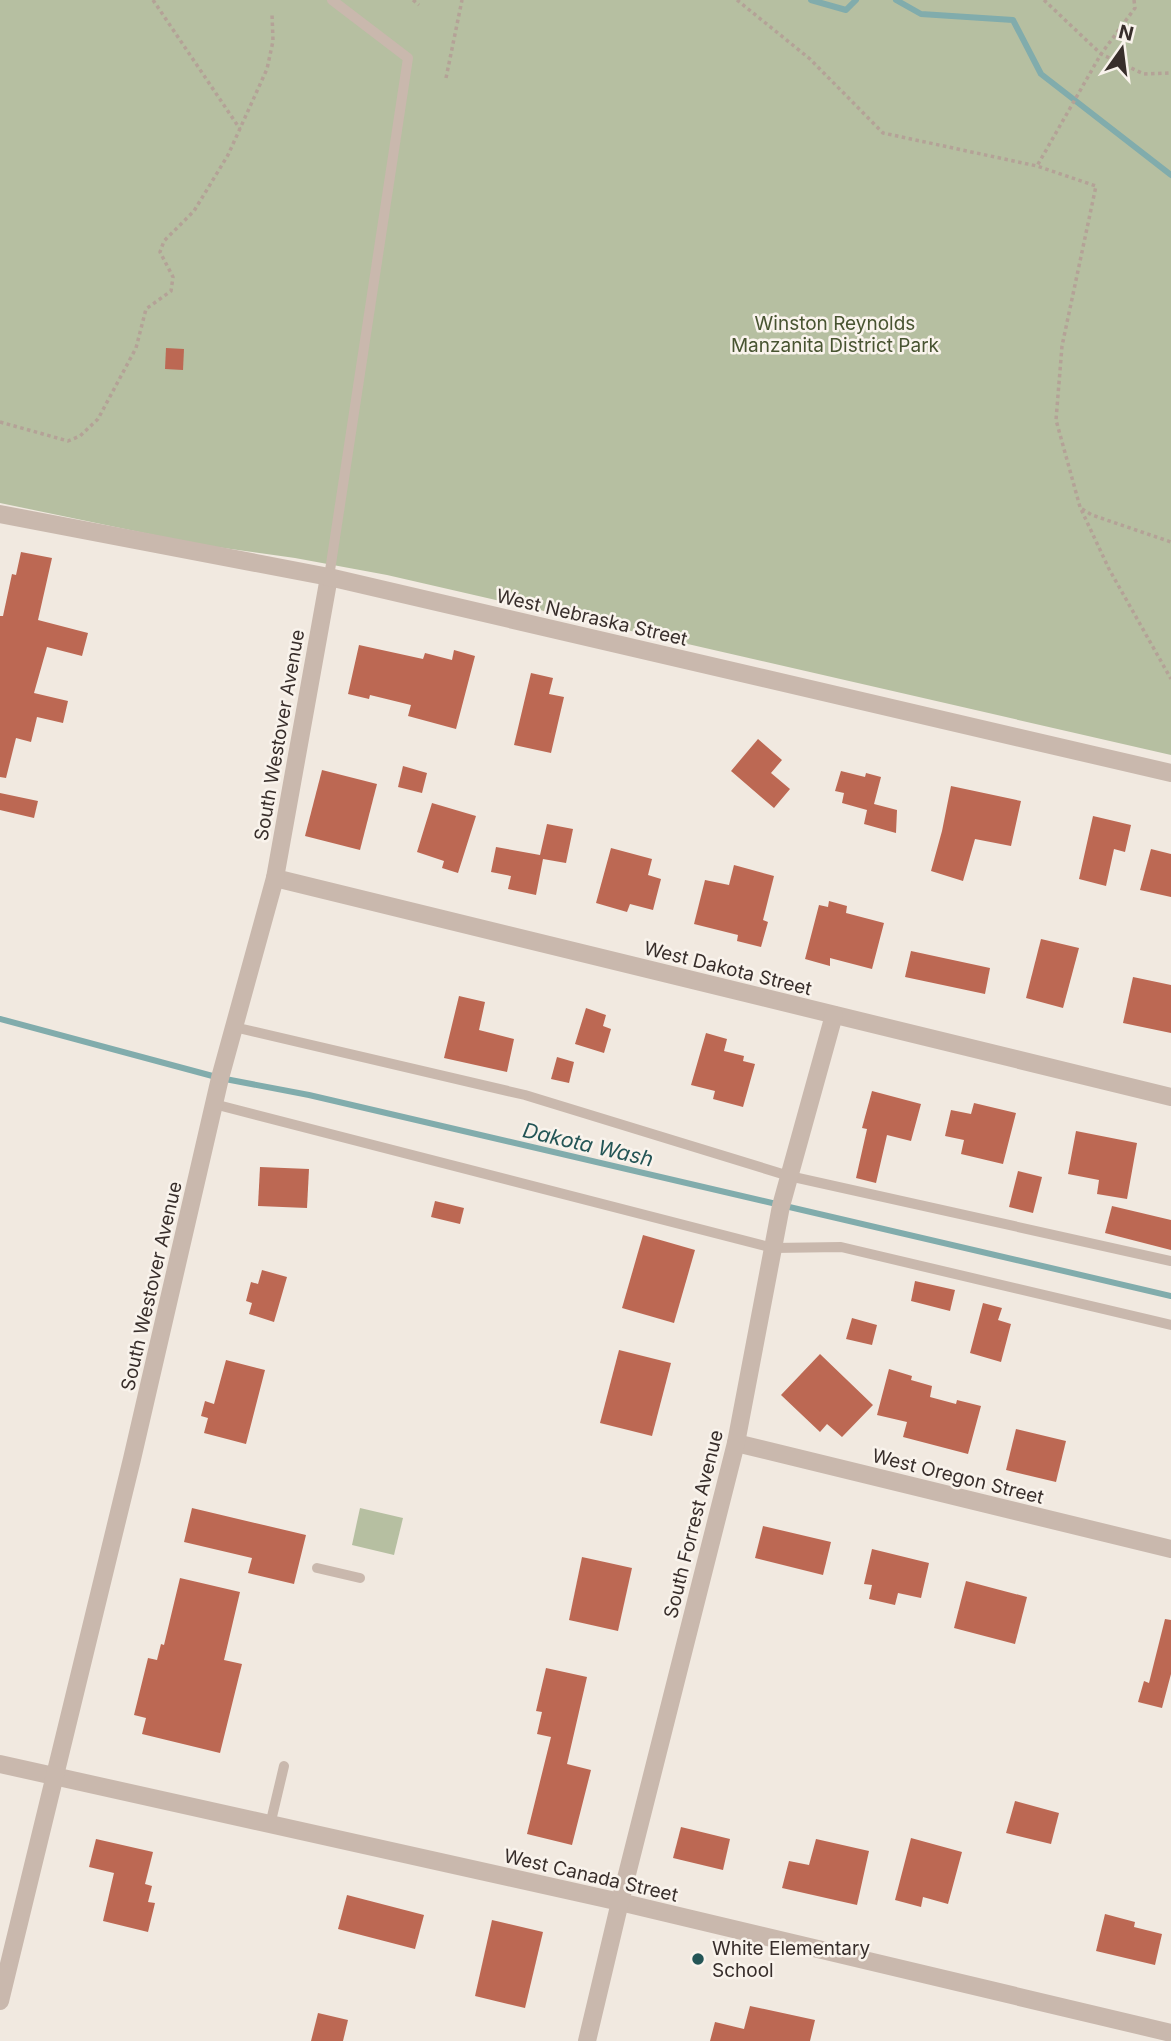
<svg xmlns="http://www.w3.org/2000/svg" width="1171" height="2041" font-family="Inter,sans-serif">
<rect width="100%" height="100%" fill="#f1e9e0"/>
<!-- green -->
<g fill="#b6bfa1">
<polygon points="0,0 1171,0 1171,755 387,575 295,558 202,545 0,503"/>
<polygon points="360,1508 403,1518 394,1555 352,1545"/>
</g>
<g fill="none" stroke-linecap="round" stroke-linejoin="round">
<!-- stream -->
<g stroke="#81acac" stroke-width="6">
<polyline points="811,0 846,10 856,0"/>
<polyline points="896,0 921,14 1013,20 1041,74 1171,175"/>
<polyline points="0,1019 220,1078 309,1095 1171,1296"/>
</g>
</g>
<!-- building -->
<g fill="#bc6853">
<polygon points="166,348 184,349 183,370 165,369"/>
<polygon points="21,552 52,558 38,620 88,633 82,656 47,647 34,693 68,701 63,723 37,717 31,742 16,738 6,778 0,777 0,616 3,616 12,574 16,575"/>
<polygon points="359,645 423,659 425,653 452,660 454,650 475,656 456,729 408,716 411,705 370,695 369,699 348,694"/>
<polygon points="531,673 553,678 549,694 564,697 551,753 514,745"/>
<polygon points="758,739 782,760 771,773 790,789 774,808 731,771"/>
<polygon points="403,766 427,773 422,793 398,787"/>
<polygon points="322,770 377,784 360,850 305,836"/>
<polygon points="841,771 865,777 866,773 881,777 874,804 897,810 896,833 864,824 867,810 842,803 844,793 835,791"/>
<polygon points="951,786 1021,801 1011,846 975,839 963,881 931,871 942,831"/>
<polygon points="0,793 38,801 34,818 0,810"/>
<polygon points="432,803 476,816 458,873 442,868 444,861 417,852"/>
<polygon points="1093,816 1131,825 1125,852 1114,849 1106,886 1079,879"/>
<polygon points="547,824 573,829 566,863 543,859 536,895 508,889 511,876 491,872 496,847 540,855"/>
<polygon points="611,848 652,859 648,875 661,879 653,910 630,904 627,912 596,903"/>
<polygon points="1151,849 1171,854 1171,897 1140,890"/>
<polygon points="734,865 774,876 763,920 768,922 761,947 737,941 738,935 694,924 705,880 729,885"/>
<polygon points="829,901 847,906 846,913 884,923 872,969 830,958 830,966 805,959 819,905 828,907"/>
<polygon points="1041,939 1079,948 1063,1008 1026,998"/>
<polygon points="911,951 990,968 985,994 905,977"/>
<polygon points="1133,977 1171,985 1171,1033 1123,1023"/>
<polygon points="459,996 485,1002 479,1030 514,1039 507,1072 444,1058"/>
<polygon points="586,1008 606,1015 603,1026 611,1029 604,1053 575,1044"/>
<polygon points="706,1033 727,1039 724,1051 744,1056 743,1061 755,1064 743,1107 713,1099 715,1091 691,1085"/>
<polygon points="557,1057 574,1062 569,1083 551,1079"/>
<polygon points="872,1091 921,1104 911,1141 887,1135 876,1183 856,1178 867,1129 862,1128"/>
<polygon points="974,1103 1016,1113 1003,1164 961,1154 964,1140 945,1136 951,1110 971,1114"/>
<polygon points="1076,1131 1137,1143 1127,1199 1097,1194 1099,1180 1068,1174"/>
<polygon points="260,1167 309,1169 307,1208 258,1206"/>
<polygon points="1018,1171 1042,1177 1033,1213 1009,1207"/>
<polygon points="435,1201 464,1208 460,1224 431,1217"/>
<polygon points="1112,1206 1171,1220 1171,1250 1105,1233"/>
<polygon points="643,1235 695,1250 674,1323 622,1308"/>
<polygon points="262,1270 287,1277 274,1322 249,1314 252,1303 246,1301 251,1282 258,1284"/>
<polygon points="915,1281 955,1290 950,1311 911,1301"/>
<polygon points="983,1303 1002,1308 998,1320 1011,1324 1001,1362 970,1353"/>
<polygon points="852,1318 877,1325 872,1345 846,1339"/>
<polygon points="619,1350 671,1363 652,1436 600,1423"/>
<polygon points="820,1354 873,1405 842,1437 827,1424 820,1432 781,1395"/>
<polygon points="226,1360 265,1370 246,1444 204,1433 208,1418 201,1416 205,1401 214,1404"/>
<polygon points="889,1369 912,1376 911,1380 932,1386 930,1397 956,1404 957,1400 981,1406 968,1454 903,1437 907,1422 877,1415"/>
<polygon points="1016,1429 1066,1441 1056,1482 1006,1470"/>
<polygon points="192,1508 306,1535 294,1584 248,1573 252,1558 184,1542"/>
<polygon points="763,1526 831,1542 823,1575 755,1558"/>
<polygon points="872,1549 929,1563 921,1598 898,1593 895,1605 869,1599 872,1585 864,1584"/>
<polygon points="582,1557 632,1568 618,1631 569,1620"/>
<polygon points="180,1578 240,1592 224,1660 242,1664 220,1753 142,1734 146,1718 134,1715 148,1658 157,1660 161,1644 164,1645"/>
<polygon points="966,1581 1027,1597 1015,1644 954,1628"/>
<polygon points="1165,1619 1171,1620 1171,1674 1162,1708 1138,1702 1144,1681 1149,1683"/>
<polygon points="546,1668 587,1677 567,1764 591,1770 572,1845 527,1834 551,1737 537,1734 542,1712 536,1711"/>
<polygon points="1015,1801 1059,1813 1051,1844 1006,1833"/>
<polygon points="681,1827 730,1839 723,1870 673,1858"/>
<polygon points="911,1838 962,1852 948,1904 923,1897 921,1907 895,1900"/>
<polygon points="96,1839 153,1852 145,1884 152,1886 148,1902 155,1903 148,1932 103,1921 114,1873 89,1867"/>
<polygon points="816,1839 869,1851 857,1905 782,1888 789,1861 809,1865"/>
<polygon points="347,1895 424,1915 415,1949 338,1929"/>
<polygon points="1105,1914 1135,1922 1134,1927 1162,1934 1155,1965 1096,1951"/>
<polygon points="492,1920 543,1932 525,2008 475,1996"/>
<polygon points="750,2006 815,2020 810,2041 710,2041 715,2022 744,2029"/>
<polygon points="318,2013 348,2020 343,2041 311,2041"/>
</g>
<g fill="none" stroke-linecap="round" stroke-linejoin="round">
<!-- path -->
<g stroke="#b4a297" stroke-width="3.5" stroke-dasharray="3.5 3.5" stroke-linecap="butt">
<polyline points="153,0 240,129"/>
<polyline points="413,0 419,5"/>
<polyline points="737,0 810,59 883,133 1037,166"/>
<polyline points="1044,0 1101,54 1144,74 1171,73"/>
<polyline points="1134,0 1135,8 1101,54 1037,166 1096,186 1062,346 1056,420 1080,507 1109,569 1171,679"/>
<polyline points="446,78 462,0"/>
<polyline points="0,422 68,441 80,436 98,419 136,348 146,309 171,291 173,277 160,252 164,241 194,211 228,155 267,69 273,41 272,14"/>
<polyline points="1082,509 1092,515 1171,542"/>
</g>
<!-- service -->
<g stroke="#c9b8ad" stroke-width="10">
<polyline points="329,577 408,58 332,0"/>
<polyline points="234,1027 525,1095 789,1176 1171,1261"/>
<polyline points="214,1104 773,1248 841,1247 1171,1325"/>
<polyline points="317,1568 360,1578"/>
<polyline points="270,1825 284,1766"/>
</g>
<!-- minor -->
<g stroke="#c9b8ad" stroke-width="18">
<polyline points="275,878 1171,1097"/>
<polyline points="736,1443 1171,1549"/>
<polyline points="0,1764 620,1902 1171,2033"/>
<polyline points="0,2001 132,1459 220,1078 275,878 329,577"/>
<polyline points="587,2041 620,1902 736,1443 781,1206 834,1015"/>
</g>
<!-- tertiary -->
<polyline stroke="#c9b8ad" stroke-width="18" points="0,514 329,577 1171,773"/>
</g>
<!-- markers -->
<circle fill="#245556" stroke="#f9f3ec" stroke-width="2.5" cx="698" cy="1959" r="7"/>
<g text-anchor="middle" stroke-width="5" stroke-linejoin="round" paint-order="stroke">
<!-- park labels -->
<g font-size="19" fill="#485431" stroke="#f9f3ec">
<text x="835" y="330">Winston Reynolds<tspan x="835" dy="22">Manzanita District Park</tspan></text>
</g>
<!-- street labels -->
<g font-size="19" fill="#382e2b" stroke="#f9f3ec">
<text transform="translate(592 617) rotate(13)" y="7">West Nebraska Street</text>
<text transform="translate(279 735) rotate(-80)" y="7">South Westover Avenue</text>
<text transform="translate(728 968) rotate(14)" y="7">West Dakota Street</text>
<text transform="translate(151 1286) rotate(-77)" y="7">South Westover Avenue</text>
<text transform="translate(958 1476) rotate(14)" y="7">West Oregon Street</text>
<text transform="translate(693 1524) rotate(-76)" y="7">South Forrest Avenue</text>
<text transform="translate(591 1875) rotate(13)" y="7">West Canada Street</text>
</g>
<!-- poi labels -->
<g font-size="19" fill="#382e2b" stroke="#f9f3ec" text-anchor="start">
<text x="712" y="1955">White Elementary<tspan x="712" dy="22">School</tspan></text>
</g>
<!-- water labels -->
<g font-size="21" font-style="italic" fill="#245556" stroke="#f9f3ec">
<text transform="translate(588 1145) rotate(13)" y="7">Dakota Wash</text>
</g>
</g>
<!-- north arrow -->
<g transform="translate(1122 49) rotate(14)" stroke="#f9f3ec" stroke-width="5" paint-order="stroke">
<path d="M0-5L12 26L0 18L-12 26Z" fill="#382e2b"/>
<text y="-10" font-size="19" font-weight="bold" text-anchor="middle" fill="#382e2b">N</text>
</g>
</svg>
